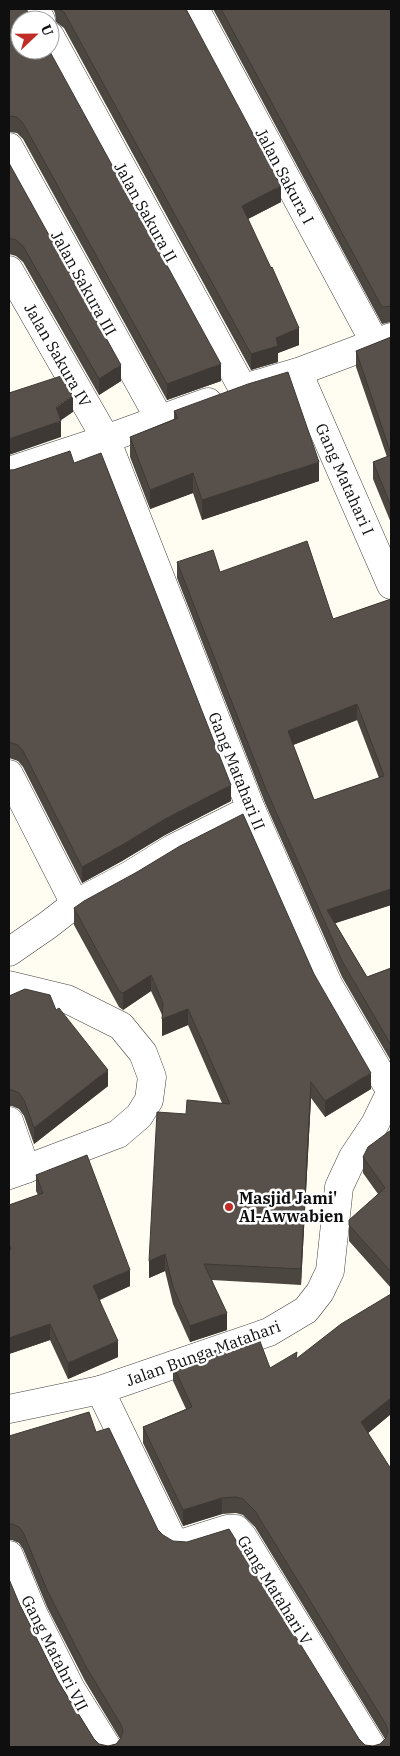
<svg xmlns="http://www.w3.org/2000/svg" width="400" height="1756" font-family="'IBM Plex Serif',serif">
<rect width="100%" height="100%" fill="#fffdf2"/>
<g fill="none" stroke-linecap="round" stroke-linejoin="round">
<!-- minor casing -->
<g stroke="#424242" stroke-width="29">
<g id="minor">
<polyline points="35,9 41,20"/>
<polyline points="195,9 375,343"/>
<polyline points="50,36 243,389"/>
<polyline points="9,147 160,420"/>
<polyline points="9,270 106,439 251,809 328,984 391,1092"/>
<polyline points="298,372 391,585"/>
<polyline points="254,385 298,372 391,337"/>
<polyline points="9,471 106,439 208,402"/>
<polyline points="9,774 75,904"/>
<polyline points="9,952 48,925 75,904 130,875 172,849 251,809"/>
<polyline points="9,985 67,999 121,1026 143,1053 152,1077 149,1100 139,1116 118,1134 26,1169"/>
<polyline points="9,1121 26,1169 9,1175"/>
<polyline points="100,1390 172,1539 176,1542 183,1543 227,1529 236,1529 243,1537 372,1747"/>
<polyline points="9,1409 100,1390 269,1332 306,1310 320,1292 330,1271 339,1187 353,1157 375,1124 391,1091"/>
<polyline points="9,1555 33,1613 71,1689 107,1747"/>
</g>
</g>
<!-- minor -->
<use href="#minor" stroke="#fff" stroke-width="28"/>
</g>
<!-- wall -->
<g fill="#4c4640" fill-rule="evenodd">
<polygon points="9,9 20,20 221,381 167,400 23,139 17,133 9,132"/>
<polygon points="53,9 186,9 281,202 248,219 299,345 278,353 278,362 251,370 64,28 56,22 55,13"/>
<polygon points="213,9 391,9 391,322 382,324"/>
<polygon points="9,163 121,381 99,395 23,262 16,256 9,254"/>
<polygon points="391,337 391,523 373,479 373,462 387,457 356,367 356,351"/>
<polygon points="174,411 319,481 202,520 193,493 150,509 130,457 130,437 174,419"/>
<polygon points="74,463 231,801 165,835 122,861 82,883 23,767 18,761 9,758 9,470"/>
<path d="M 177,562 L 220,572 L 333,619 L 391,599 L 391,905 L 335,923 L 367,977 L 391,968 L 391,1061 L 342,977 L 265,803 L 177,578 ZM 357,720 L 379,778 L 314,800 L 293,745 Z"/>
<polygon points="74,908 314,974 371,1089 325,1117 311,1098 301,1285 212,1280 227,1330 190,1342 173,1304 165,1271 149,1278 186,1114 222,1103 188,1025 162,1036 163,1017 151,991 123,1010 119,1007 74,925"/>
<polygon points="9,996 56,1010 108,1086 34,1144 24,1116 19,1109 12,1106 9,1106"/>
<polygon points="391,1130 391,1288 349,1241 349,1225 378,1194 363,1173 363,1157"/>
<polygon points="36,1175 130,1286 100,1300 118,1357 68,1379 50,1340 9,1354 9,1205 38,1195 36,1191"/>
<polygon points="391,1294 391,1414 368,1433 391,1747 9,1747 19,1603 58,1681 94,1739 99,1744 108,1746 116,1744 120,1739 85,1681 47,1607 23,1549 19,1543 12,1540 9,1540 9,1436 96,1432 158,1530 163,1535 359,1739 365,1745 373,1746 380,1744 385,1739 255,1527 243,1515 236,1513 222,1514 183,1526 143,1443 143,1427 186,1409 173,1381 173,1365 270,1368 297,1359"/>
</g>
<!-- shaded-wall -->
<g fill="#3e3934">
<polygon points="10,115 10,131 9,132 9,116"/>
<polygon points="281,186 281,202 242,222 242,206"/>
<polygon points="299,328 299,345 278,353 278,362 251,370 251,354 276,338"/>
<polygon points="221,364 221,381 167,400 167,384"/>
<polygon points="121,365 121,381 99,395 99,379"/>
<polygon points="73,396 73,412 57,423 61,421 61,437 9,455 9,439"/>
<polygon points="319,462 319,481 202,520 202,500"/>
<polygon points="193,473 193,493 150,509 150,490"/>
<polygon points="357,704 357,720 288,747 288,731"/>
<polygon points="231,785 231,801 165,835 122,861 82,883 82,867 165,819"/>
<polygon points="391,889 391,905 327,926 327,910"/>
<polygon points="151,975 151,991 123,1010 123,993"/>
<polygon points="188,1009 188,1025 162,1036 162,1019"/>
<polygon points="108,1070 108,1086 34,1144 34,1128"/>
<polygon points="371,1073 371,1089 325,1117 325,1101"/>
<polygon points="311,1082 311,1098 301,1285 301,1269"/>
<polygon points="165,1254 165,1271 149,1278 149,1261"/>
<polygon points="130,1270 130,1286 93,1302 93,1286"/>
<polygon points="227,1313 227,1330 190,1342 190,1326"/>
<polygon points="50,1324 50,1340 9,1354 9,1338"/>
<polygon points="118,1341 118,1357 68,1379 68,1363"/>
<polygon points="391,1398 391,1414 361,1439 361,1422"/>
<polygon points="222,1498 222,1514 183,1526 183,1510"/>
</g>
<!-- building -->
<g fill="#58514b" stroke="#3e3934" fill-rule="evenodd">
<polygon points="9,9 26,9 28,12 35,18 35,20 20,20 20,50 49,50 221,364 167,384 23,123 17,117 9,116"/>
<polygon points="59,9 186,9 281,186 242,206 271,268 272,267 299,328 276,338 278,346 251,354 64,12"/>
<polygon points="221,9 391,9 391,306 382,307"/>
<polygon points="9,163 121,365 99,379 23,246 16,240 9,238"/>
<polygon points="391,337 391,454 356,351"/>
<polygon points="288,372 319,462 202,500 193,473 150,490 130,437 178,418 174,411 248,384"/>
<polygon points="61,376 73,396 56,407 61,421 9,439 9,393"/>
<polygon points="70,451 74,463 101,453 231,785 165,819 122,845 82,867 23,751 18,745 9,742 9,470 13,470"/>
<polygon points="391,455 391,506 373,462"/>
<path d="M 307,541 L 333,619 L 391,599 L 391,889 L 327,910 L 367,977 L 391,968 L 391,1045 L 342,961 L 265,787 L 177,562 L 213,550 L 220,572 ZM 357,704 L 384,776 L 314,800 L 288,731 Z"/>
<polygon points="243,814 314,974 371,1073 325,1101 311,1082 301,1269 204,1264 227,1313 190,1326 173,1287 165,1254 149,1261 157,1112 186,1114 187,1100 230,1104 188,1009 162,1019 163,1003 151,975 123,993 119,991 74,908 84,901 137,872 180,846"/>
<polygon points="25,989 50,995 56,1010 59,1008 108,1070 34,1128 24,1100 19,1093 12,1090 9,1090 9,996"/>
<polygon points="391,1130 391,1272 349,1225 349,1220 385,1188 363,1157 368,1147"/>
<polygon points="87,1155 130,1270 93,1286 118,1341 68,1363 50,1324 9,1338 9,1250 11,1249 9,1244 9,1205 43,1193 36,1175"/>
<polygon points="391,1294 391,1398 361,1422 391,1469 391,1747 9,1747 9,1579 19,1603 58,1681 94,1739 99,1744 108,1746 116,1744 121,1738 123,1730 120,1723 85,1665 47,1590 23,1532 19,1527 12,1524 9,1524 9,1436 89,1412 96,1432 109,1428 158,1530 163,1535 173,1541 187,1542 229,1529 359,1739 365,1745 373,1746 380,1744 386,1738 388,1730 385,1723 255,1511 243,1499 236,1497 222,1498 183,1510 143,1427 192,1407 173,1365 258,1336 270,1368 297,1352 296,1359 341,1324"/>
</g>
<!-- markers -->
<circle fill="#c02c26" stroke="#fff" stroke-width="2" cx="229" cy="1207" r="5"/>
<g text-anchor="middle" stroke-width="5" stroke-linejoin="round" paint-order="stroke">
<!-- street labels -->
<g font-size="16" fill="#0f0f0f" stroke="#fff">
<text transform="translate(285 176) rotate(62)" y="6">Jalan Sakura I</text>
<text transform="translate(146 212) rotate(61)" y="6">Jalan Sakura II</text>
<text transform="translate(84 283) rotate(61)" y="6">Jalan Sakura III</text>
<text transform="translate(58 355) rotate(60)" y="6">Jalan Sakura IV</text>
<text transform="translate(345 479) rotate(66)" y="6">Gang Matahari I</text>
<text transform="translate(237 771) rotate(68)" y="6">Gang Matahari II</text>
<text transform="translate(203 1353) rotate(-20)" y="6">Jalan Bunga Matahari</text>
<text transform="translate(275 1590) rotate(58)" y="6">Gang Matahari V</text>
<text transform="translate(55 1653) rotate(63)" y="6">Gang Matahri VII</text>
</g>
<!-- poi labels -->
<g font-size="16" font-weight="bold" fill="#0f0f0f" stroke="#fff" text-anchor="start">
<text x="239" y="1204">Masjid Jami'<tspan x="239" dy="18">Al-Awwabien</tspan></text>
</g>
</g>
<!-- border -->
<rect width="400" height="1756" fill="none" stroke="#0f0f0f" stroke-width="20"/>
<!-- north arrow -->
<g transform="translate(35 35) rotate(68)"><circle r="24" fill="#ffffff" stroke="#9f9f9f"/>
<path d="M0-4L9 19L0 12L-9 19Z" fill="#c02c26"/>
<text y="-8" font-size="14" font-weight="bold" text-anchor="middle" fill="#0f0f0f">U</text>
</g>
</svg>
